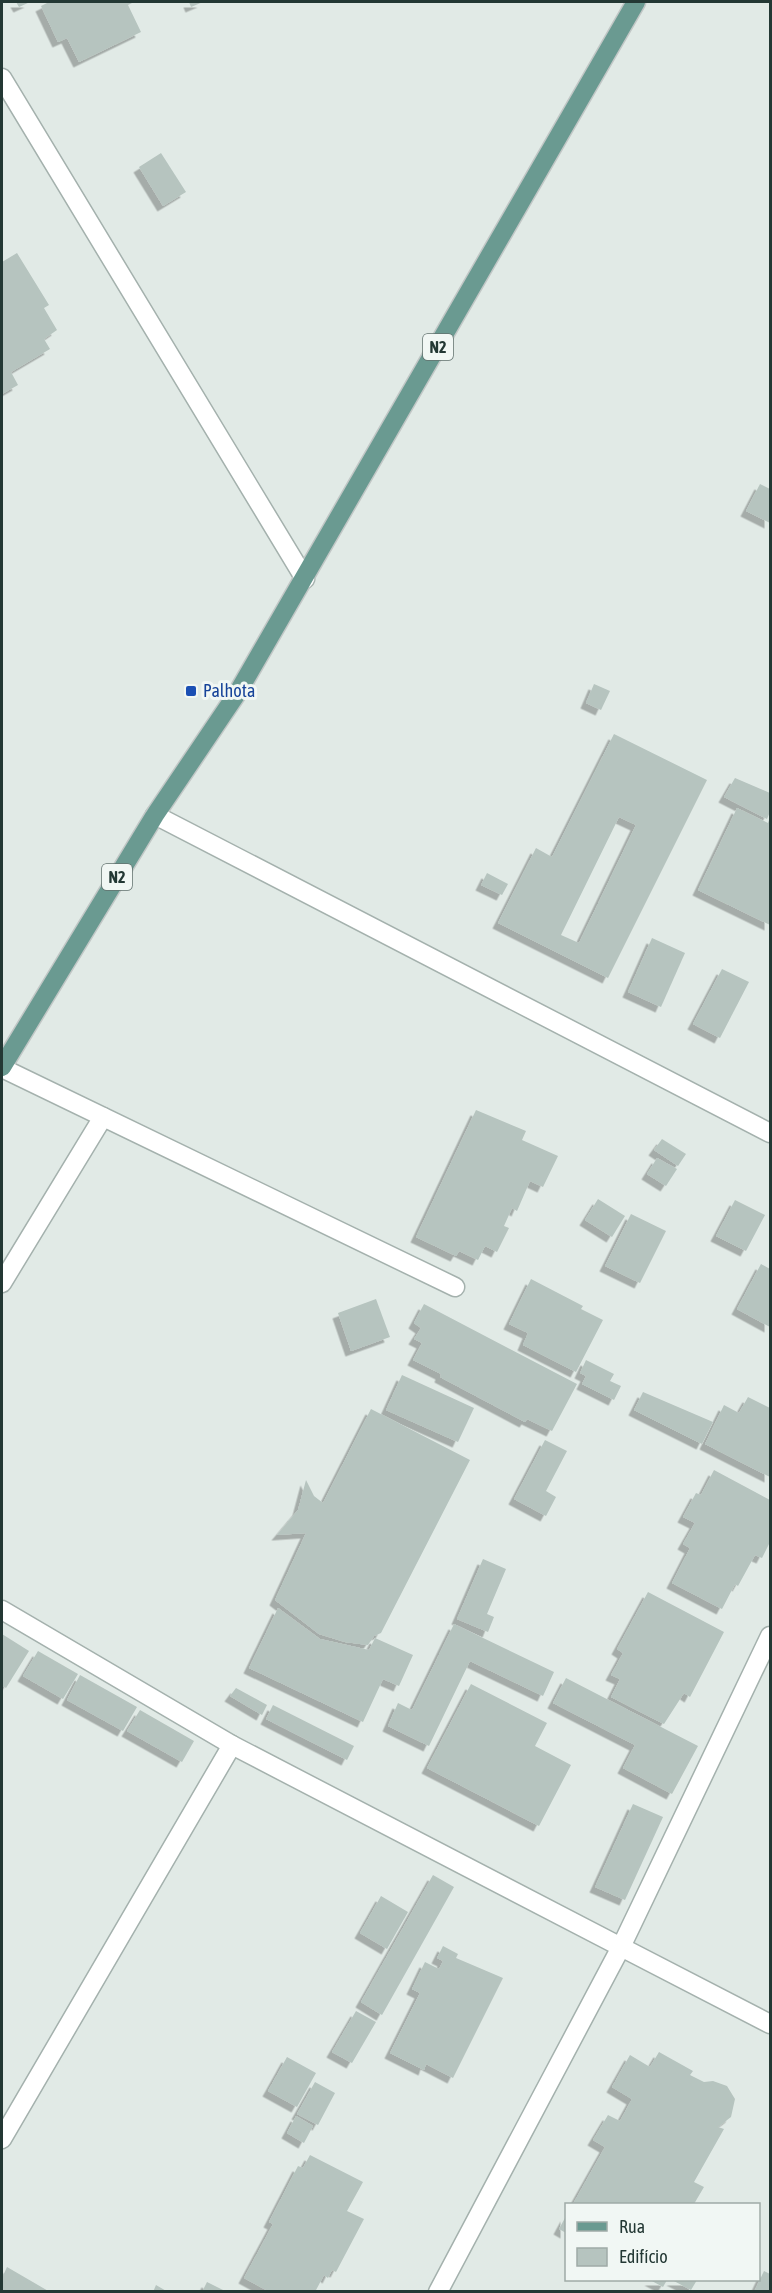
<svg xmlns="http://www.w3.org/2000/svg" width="772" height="2293" font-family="'Asap Condensed',sans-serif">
<defs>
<filter id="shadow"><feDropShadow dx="-5.5" dy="5.5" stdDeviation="0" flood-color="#0004"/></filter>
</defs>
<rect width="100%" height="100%" fill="#e1eae6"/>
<!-- building -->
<g fill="#b6c4bf" fill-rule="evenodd" filter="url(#shadow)">
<polygon points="16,2 30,2 19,7"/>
<polygon points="49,2 134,2 128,5 141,32 79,62 67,38 58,42 41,6"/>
<polygon points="189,2 203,2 191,7"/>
<polygon points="161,153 186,192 163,206 139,167"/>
<polygon points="17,253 49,305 44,308 57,330 44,339 50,349 11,372 18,385 2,394 2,262"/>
<polygon points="760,484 770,489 770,523 746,511"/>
<polygon points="594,684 610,691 601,710 586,703"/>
<path d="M 614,734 L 707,780 L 608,978 L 498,923 L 536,848 L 552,857 ZM 619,817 L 636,825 L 579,943 L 561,935 Z"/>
<polygon points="735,778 770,793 770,812 767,819 724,797"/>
<polygon points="737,808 768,823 770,817 770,925 698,890"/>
<polygon points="487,873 508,884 502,895 481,885"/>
<polygon points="652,938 685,953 661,1007 628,992"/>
<polygon points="722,969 749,982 720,1038 693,1024"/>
<polygon points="476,1110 526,1131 522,1140 558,1156 543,1187 530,1181 517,1211 512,1208 504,1226 509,1228 497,1252 485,1246 478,1260 459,1251 456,1256 416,1237"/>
<polygon points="662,1139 686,1154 678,1166 654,1150"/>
<polygon points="657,1158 677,1169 666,1186 647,1174"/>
<polygon points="598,1199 625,1216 612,1237 585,1220"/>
<polygon points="735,1200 765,1215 746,1251 716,1236"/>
<polygon points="631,1214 666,1231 640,1283 605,1266"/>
<polygon points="761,1264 770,1269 770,1327 737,1309"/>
<polygon points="531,1279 583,1306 581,1309 603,1320 576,1372 523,1345 528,1333 509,1324"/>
<polygon points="376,1299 390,1337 351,1351 338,1313"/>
<polygon points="424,1304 577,1384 552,1431 527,1419 525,1422 440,1377 441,1374 413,1360 422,1343 414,1339 421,1328 414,1323"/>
<polygon points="586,1360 614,1374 610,1381 621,1386 614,1400 582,1384 586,1376 580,1373"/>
<polygon points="402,1375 474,1408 458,1442 386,1410"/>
<polygon points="643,1392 713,1422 702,1444 634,1410"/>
<polygon points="748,1397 770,1408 770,1477 705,1444 724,1405 739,1413"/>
<polygon points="371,1409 470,1460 381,1633 374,1636 368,1645 345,1642 319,1634 275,1600 306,1533 277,1535 298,1510 306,1480 314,1496 323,1503"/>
<polygon points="545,1440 567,1451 546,1491 556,1497 546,1516 514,1499"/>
<polygon points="714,1470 770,1500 770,1542 762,1558 755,1555 738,1586 735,1584 722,1609 672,1583 690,1548 683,1544 695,1523 683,1517 696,1493 701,1495"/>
<polygon points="483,1559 506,1569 487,1614 494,1617 488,1632 457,1619"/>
<polygon points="648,1592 724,1632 690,1697 684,1693 664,1724 611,1697 620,1679 611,1675 623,1653 617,1649"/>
<polygon points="278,1608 320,1639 369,1650 375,1638 413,1655 399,1686 383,1679 363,1722 249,1668"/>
<polygon points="454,1624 554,1672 543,1696 470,1661 429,1746 388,1726 398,1703 412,1710"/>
<polygon points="2,1634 29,1651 6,1688 2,1685"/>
<polygon points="38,1651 78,1674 63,1699 23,1676"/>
<polygon points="80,1675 137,1707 123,1731 67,1700"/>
<polygon points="566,1678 698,1746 672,1794 623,1768 635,1745 553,1703"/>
<polygon points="471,1684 547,1723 535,1746 571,1765 539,1826 427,1768"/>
<polygon points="236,1688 267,1705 262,1715 230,1696"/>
<polygon points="273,1705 354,1746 347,1760 266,1719"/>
<polygon points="140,1710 194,1741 182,1762 127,1731"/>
<polygon points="633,1804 663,1817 625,1900 595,1887"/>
<polygon points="433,1875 454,1887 382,2015 361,2002"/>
<polygon points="381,1896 408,1912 387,1949 360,1933"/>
<polygon points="443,1946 458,1954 456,1958 503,1978 453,2078 426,2064 424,2070 390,2053 420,1993 412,1989 425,1962 439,1969 443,1961 437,1958"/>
<polygon points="356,2011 376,2022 352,2063 332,2052"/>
<polygon points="659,2052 693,2071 690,2075 704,2082 713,2081 727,2086 735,2099 731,2117 718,2127 724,2129 694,2182 704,2187 694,2204 573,2204 605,2147 593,2140 608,2115 620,2121 632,2099 612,2087 630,2055 650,2067"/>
<polygon points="287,2057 316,2073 297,2107 268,2091"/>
<polygon points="315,2082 335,2093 318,2125 297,2114"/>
<polygon points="296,2116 313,2126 304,2143 287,2133"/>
<polygon points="310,2155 363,2182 347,2211 364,2219 336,2272 332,2270 328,2278 324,2275 315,2292 270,2292 244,2278 273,2224 269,2222 298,2166 303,2168"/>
<polygon points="566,2216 566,2233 559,2229"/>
<polygon points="7,2267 50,2292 2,2292 2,2278"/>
<polygon points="764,2271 770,2274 770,2292 754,2292"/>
<polygon points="650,2280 667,2280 663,2287"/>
<polygon points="672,2280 697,2280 691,2290"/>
<polygon points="207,2282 227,2292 202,2292"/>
<polygon points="156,2285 168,2292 153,2292"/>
</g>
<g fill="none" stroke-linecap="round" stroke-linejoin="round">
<!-- street casing -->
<g stroke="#a4b1ad" stroke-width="21">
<g id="street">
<polyline points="2,78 305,579"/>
<polyline points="155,815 770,1133"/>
<polyline points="2,1068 455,1287"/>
<polyline points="2,1283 103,1117"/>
<polyline points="2,1610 232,1745 621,1947 770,1636"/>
<polyline points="2,2139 232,1745"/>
<polyline points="438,2292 621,1947 770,2024"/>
</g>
</g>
<!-- primary casing -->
<g stroke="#c1c7c6" stroke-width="21">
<polyline id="primary" points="2,1067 155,815 238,692 636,2"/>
</g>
<!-- street -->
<use href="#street" stroke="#fff" stroke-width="18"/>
<!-- primary -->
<use href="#primary" stroke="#6a9a91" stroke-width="18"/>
</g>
<!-- markers -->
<rect fill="#1a4fb4" stroke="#f1f7f4" stroke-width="2" x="185" y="685" width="12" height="12" rx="3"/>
<g text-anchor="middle" stroke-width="6" stroke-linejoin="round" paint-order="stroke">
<!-- shield labels -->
<g fill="#f1f7f4" stroke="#61716e" stroke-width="1.5">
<rect x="423" y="334" width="30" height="26" rx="4.5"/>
<rect x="102" y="864" width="30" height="26" rx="4.5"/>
</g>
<g font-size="16" font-weight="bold" fill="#233834">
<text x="438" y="353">N2</text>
<text x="117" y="883">N2</text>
</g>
<!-- transit labels -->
<g font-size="18" fill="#164399" stroke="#f1f7f4" text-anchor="start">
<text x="203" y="697">Palhota</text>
</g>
</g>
<!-- border -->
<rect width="772" height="2293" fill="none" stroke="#233834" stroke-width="6"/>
<!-- legend -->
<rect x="565" y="2203" width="195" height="78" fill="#f1f7f4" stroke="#9faba7" stroke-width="1.5"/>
<rect x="577" y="2222" width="30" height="9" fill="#6a9a91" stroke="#9faba7" stroke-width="1.5"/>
<text x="619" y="2233" font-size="18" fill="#233834">Rua</text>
<rect x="577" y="2248" width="30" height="18" fill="#b6c4bf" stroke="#9faba7" stroke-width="1.5"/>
<text x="619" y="2263" font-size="18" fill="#233834">Edifício</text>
</svg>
